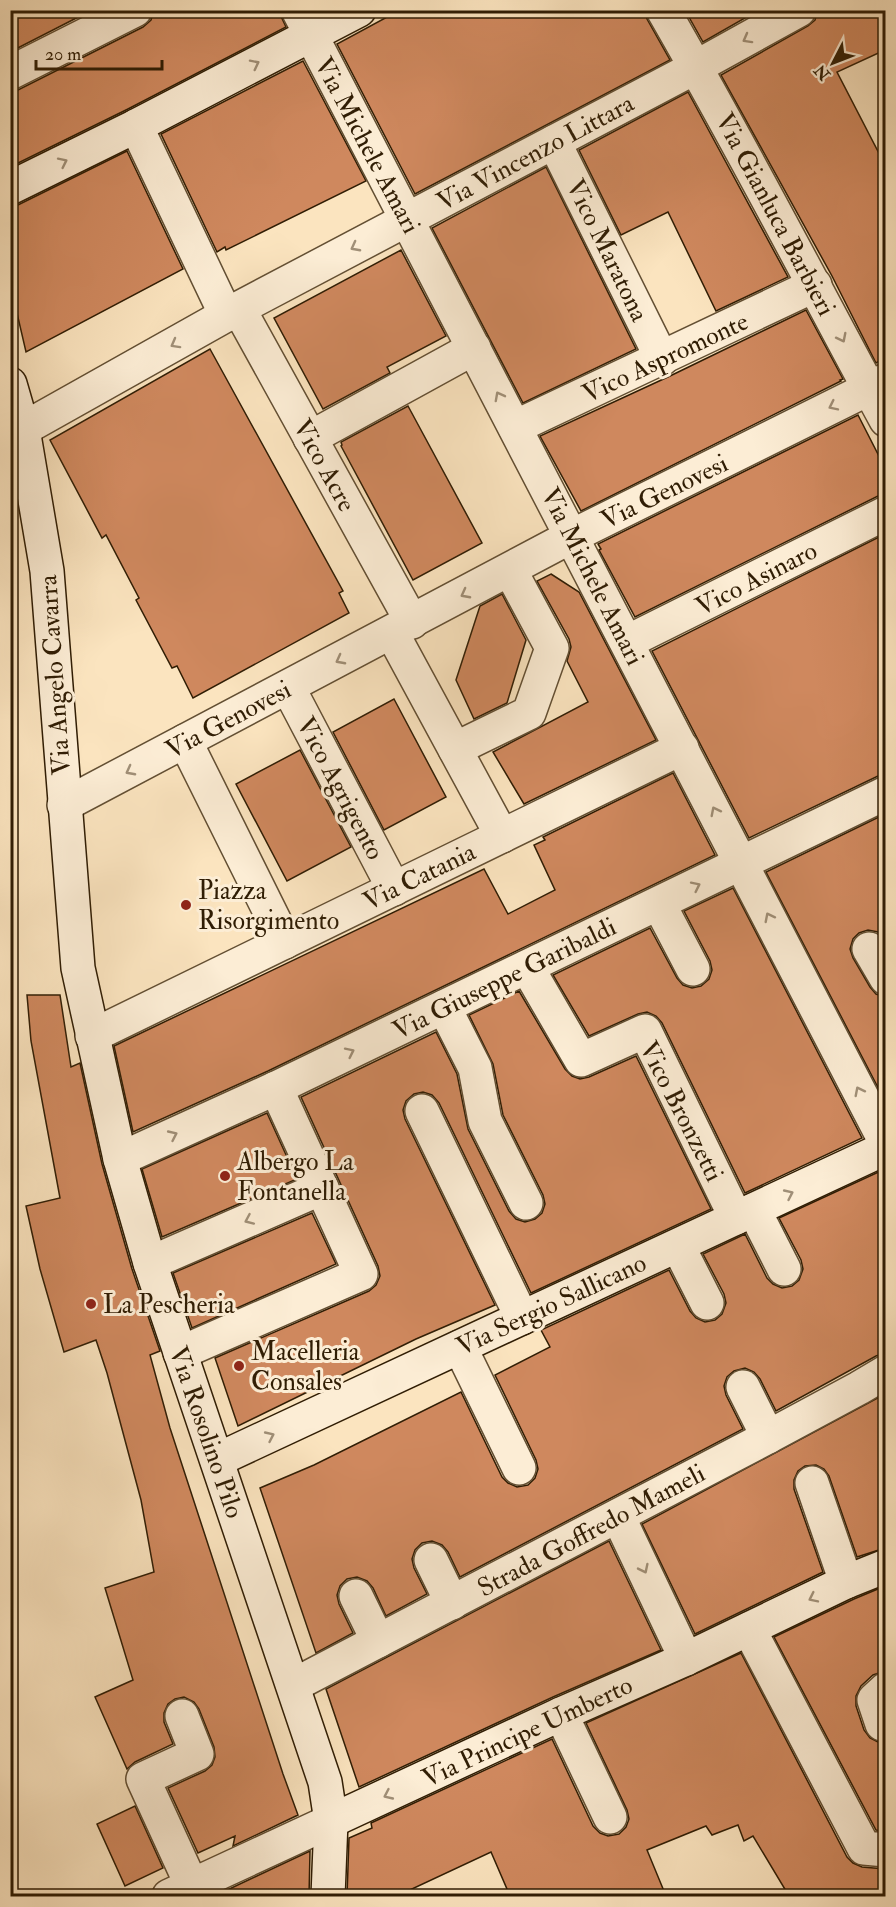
<svg xmlns="http://www.w3.org/2000/svg" width="896" height="1907" font-family="'IM FELL Double Pica',serif">
<rect width="100%" height="100%" fill="#fbe4bf"/>
<filter id="stains"><feTurbulence type="fractalNoise" baseFrequency=".00333" numOctaves="4"/><feColorMatrix values="0 0 0 0 .2 0 0 0 0 .09 0 0 0 0 .02 0 0 0 .5 -.17"/></filter>
<radialGradient id="worn" r=".72"><stop offset=".6" stop-color="#630" stop-opacity="0"/><stop offset="1" stop-color="#630" stop-opacity=".3"/></radialGradient>
<!-- building -->
<g fill="#cf885e" stroke="#301d04" stroke-width="1.5">
<polygon points="10,10 92,10 10,52"/>
<polygon points="154,10 278,10 286,27 128,109 10,167 10,91 18,90 143,27 151,20"/>
<polygon points="400,10 644,10 647,19 670,60 415,194 337,44"/>
<polygon points="685,10 759,10 703,42"/>
<polygon points="818,10 885,10 885,50 837,72 885,165 885,358 876,363 832,276 721,75 808,26 815,20"/>
<polygon points="303,61 366,181 226,250 225,247 217,252 161,134"/>
<polygon points="688,92 788,277 716,311 668,212 621,235 579,150"/>
<polygon points="127,151 183,269 26,352 10,283 10,206 18,205"/>
<polygon points="546,167 636,349 523,403 432,228"/>
<polygon points="401,250 446,336 387,367 390,373 323,409 274,318"/>
<polygon points="806,310 843,379 840,380 841,381 581,511 540,436 670,376"/>
<polygon points="210,349 343,591 339,593 349,613 193,698 177,666 172,668 136,600 139,598 106,535 102,538 50,440"/>
<polygon points="408,406 482,543 413,580 341,446 342,445 341,442"/>
<polygon points="858,415 885,468 885,495 878,496 635,617 599,550 601,549 598,544"/>
<polygon points="885,534 885,775 878,776 749,838 652,651"/>
<polygon points="551,574 579,592 656,740 524,804 493,752 588,702 567,661 571,647 569,639 537,581"/>
<polygon points="502,594 526,640 507,703 474,719 456,680 480,606"/>
<polygon points="394,699 446,797 384,830 333,732"/>
<polygon points="300,750 351,847 287,881 236,784"/>
<polygon points="673,773 715,855 268,1071 133,1132 114,1046 484,869 508,914 555,890 534,845 545,840 543,837"/>
<polygon points="885,814 885,940 878,932 868,930 859,933 853,939 850,949 853,958 870,987 876,994 885,997 885,1101 766,872"/>
<polygon points="733,888 862,1138 745,1193 662,1023 656,1016 647,1012 638,1014 589,1036 553,975 650,928 677,978 683,985 692,988 701,986 709,979 712,970 710,961 684,911"/>
<polygon points="519,991 565,1069 572,1076 580,1079 589,1077 636,1056 711,1209 531,1293 439,1103 432,1095 423,1092 414,1094 406,1101 403,1110 405,1119 495,1305 416,1339 238,1426 215,1358 369,1291 376,1285 380,1276 378,1266 301,1097 436,1032 457,1074 468,1129 509,1211 516,1219 525,1222 535,1219 542,1213 545,1204 543,1195 503,1115 493,1064 469,1015"/>
<polygon points="27,995 60,995 71,1067 80,1063 102,1164 132,1269 160,1351 150,1355 170,1428 283,1774 298,1815 233,1846 235,1836 198,1853 168,1788 205,1771 212,1765 215,1757 214,1747 199,1709 194,1702 184,1697 175,1699 168,1704 164,1713 164,1722 173,1744 135,1762 127,1769 95,1697 133,1680 105,1588 154,1572 141,1500 107,1373 96,1340 64,1352 40,1269 26,1206 60,1198 31,1041"/>
<polygon points="267,1113 297,1179 162,1237 142,1169"/>
<polygon points="885,1169 885,1353 876,1356 776,1411 760,1379 754,1372 745,1368 734,1371 727,1377 724,1386 726,1395 743,1429 460,1577 448,1552 442,1545 432,1541 422,1543 415,1550 412,1559 414,1568 427,1594 386,1616 373,1588 367,1581 357,1577 347,1579 340,1586 337,1595 339,1604 353,1633 316,1653 260,1488 314,1465 461,1392 502,1477 508,1483 517,1487 528,1485 535,1478 538,1469 536,1460 495,1375 550,1347 541,1330 669,1270 690,1311 696,1318 705,1322 715,1320 722,1314 726,1303 724,1294 703,1254 745,1234 767,1278 773,1284 782,1288 792,1286 799,1280 803,1269 801,1260 779,1218"/>
<polygon points="312,1213 336,1264 192,1328 173,1273"/>
<polygon points="885,1394 885,1548 857,1557 829,1476 824,1469 816,1465 805,1466 798,1471 794,1480 794,1489 823,1572 695,1634 642,1524"/>
<polygon points="609,1541 661,1650 553,1697 359,1787 326,1689"/>
<polygon points="885,1586 885,1671 873,1675 861,1686 856,1696 856,1706 864,1730 870,1738 878,1742 885,1742 885,1831 876,1830 774,1637 854,1599"/>
<polygon points="741,1653 847,1857 853,1863 862,1867 885,1869 885,1896 789,1896 753,1836 744,1841 738,1825 712,1835 706,1826 647,1850 666,1896 510,1896 491,1852 397,1896 347,1896 349,1838 372,1828 371,1823 552,1739 593,1826 600,1833 608,1836 619,1834 626,1827 629,1819 627,1810 586,1723"/>
<polygon points="135,1806 163,1868 125,1886 97,1824"/>
<polygon points="310,1851 309,1896 224,1896 225,1891"/>
</g>
<g fill="none" stroke-linecap="round" stroke-linejoin="round">
<!-- street casing -->
<g stroke="#634f33" stroke-width="36">
<g id="street">
<polyline points="298,10 886,1143"/>
<path d="M 663,10 C 741,145 812,283 886,420"/>
<polyline points="10,73 135,10"/>
<polyline points="136,126 226,315"/>
<polyline points="554,142 662,359"/>
<polyline points="239,309 412,622"/>
<polyline points="515,427 815,285"/>
<polyline points="23,429 226,315 696,67 799,10"/>
<polyline points="310,438 474,348"/>
<polyline points="392,633 502,836"/>
<polyline points="627,642 886,513"/>
<polyline points="288,687 394,889"/>
<polyline points="185,741 285,942"/>
<polyline points="455,749 529,713 552,648 510,570"/>
<polyline points="64,805 572,536 886,380"/>
<polyline points="659,904 693,969"/>
<polyline points="869,949 886,978"/>
<polyline points="527,967 581,1060 645,1031 736,1218"/>
<polyline points="444,1007 475,1068 485,1121 526,1203"/>
<polyline points="92,1036 682,748"/>
<polyline points="422,1111 522,1318"/>
<polyline points="120,1159 276,1088 886,793"/>
<polyline points="754,1210 784,1269"/>
<polyline points="678,1246 707,1303"/>
<polyline points="150,1263 322,1188"/>
<polyline points="460,1347 519,1468"/>
<polyline points="180,1353 361,1274 276,1088"/>
<polyline points="743,1387 768,1437"/>
<polyline points="812,1483 846,1582"/>
<polyline points="618,1516 686,1659"/>
<polyline points="431,1560 452,1603"/>
<polyline points="356,1596 378,1641"/>
<polyline points="749,1629 864,1848 886,1850"/>
<polyline points="294,1685 768,1437 859,1388 886,1372"/>
<polyline points="561,1714 610,1817"/>
<polyline points="182,1716 197,1754 143,1779 192,1886"/>
<polyline points="882,1724 874,1700 886,1689"/>
<polyline points="169,1896 331,1821"/>
</g>
</g>
<!-- secondary casing -->
<g stroke="#301d04" stroke-width="36">
<g id="secondary">
<polyline points="10,188 136,126 359,10"/>
<polyline points="10,384 23,429 47,571 78,968 120,1159 150,1263 325,1782 331,1821 328,1896"/>
<polyline points="217,1460 886,1148"/>
<polyline points="331,1821 561,1714 686,1659 846,1582 886,1566"/>
</g>
</g>
<!-- street -->
<use href="#street" stroke="#fcedd5" stroke-width="33"/>
<!-- secondary -->
<use href="#secondary" stroke="#fcedd5" stroke-width="33"/>
</g>
<!-- one-way arrows -->
<defs><path id="oneway-chevron" d="M-2-3.5L2.5 0L-2 3.5" fill="none" stroke-width="1.6" stroke-linecap="round" stroke-linejoin="round" transform="scale(1.5)"/></defs>
<g stroke="#a08f77">
<use href="#oneway-chevron" transform="translate(747 39) rotate(151)"/>
<use href="#oneway-chevron" transform="translate(255 64) rotate(-27)"/>
<use href="#oneway-chevron" transform="translate(63 162) rotate(-26)"/>
<use href="#oneway-chevron" transform="translate(355 247) rotate(152)"/>
<use href="#oneway-chevron" transform="translate(842 338) rotate(63)"/>
<use href="#oneway-chevron" transform="translate(175 344) rotate(151)"/>
<use href="#oneway-chevron" transform="translate(499 396) rotate(-118)"/>
<use href="#oneway-chevron" transform="translate(833 406) rotate(154)"/>
<use href="#oneway-chevron" transform="translate(465 594) rotate(152)"/>
<use href="#oneway-chevron" transform="translate(340 660) rotate(152)"/>
<use href="#oneway-chevron" transform="translate(130 771) rotate(152)"/>
<use href="#oneway-chevron" transform="translate(715 811) rotate(-117)"/>
<use href="#oneway-chevron" transform="translate(696 886) rotate(-26)"/>
<use href="#oneway-chevron" transform="translate(769 917) rotate(-117)"/>
<use href="#oneway-chevron" transform="translate(350 1052) rotate(-26)"/>
<use href="#oneway-chevron" transform="translate(859 1091) rotate(-117)"/>
<use href="#oneway-chevron" transform="translate(173 1135) rotate(-25)"/>
<use href="#oneway-chevron" transform="translate(789 1194) rotate(-25)"/>
<use href="#oneway-chevron" transform="translate(249 1220) rotate(156)"/>
<use href="#oneway-chevron" transform="translate(270 1436) rotate(-25)"/>
<use href="#oneway-chevron" transform="translate(644 1569) rotate(64)"/>
<use href="#oneway-chevron" transform="translate(813 1598) rotate(154)"/>
<use href="#oneway-chevron" transform="translate(388 1795) rotate(155)"/>
</g>
<!-- markers -->
<g fill="#8f2418" stroke="#fcedd5" stroke-width="2">
<circle cx="186" cy="905" r="6"/>
<circle cx="225" cy="1176" r="6"/>
<circle cx="91" cy="1304" r="6"/>
<circle cx="239" cy="1366" r="6"/>
</g>
<g text-anchor="middle" stroke-width="6" stroke-linejoin="round" paint-order="stroke">
<!-- street labels -->
<g font-size="26" fill="#301d04" stroke="#fcedd5">
<text transform="translate(368 145) rotate(62)" y="9">Via Michele Amari</text>
<text transform="translate(535 152) rotate(-28)" y="9">Via Vincenzo Littara</text>
<text transform="translate(776 214) rotate(62)" y="9">Via Gianluca Barbieri</text>
<text transform="translate(608 250) rotate(64)" y="9">Vico Maratona</text>
<text transform="translate(665 357) rotate(-25)" y="9">Vico Aspromonte</text>
<text transform="translate(325 465) rotate(61)" y="9">Vico Acre</text>
<text transform="translate(664 491) rotate(-26)" y="9">Via Genovesi</text>
<text transform="translate(593 576) rotate(63)" y="9">Via Michele Amari</text>
<text transform="translate(756 578) rotate(-27)" y="9">Vico Asinaro</text>
<text transform="translate(54 675) rotate(-94)" y="9">Via Angelo Cavarra</text>
<text transform="translate(228 719) rotate(-28)" y="9">Via Genovesi</text>
<text transform="translate(341 788) rotate(62)" y="9">Vico Agrigento</text>
<text transform="translate(419 876) rotate(-26)" y="9">Via Catania</text>
<text transform="translate(504 978) rotate(-26)" y="9">Via Giuseppe Garibaldi</text>
<text transform="translate(682 1111) rotate(63)" y="9">Vico Bronzetti</text>
<text transform="translate(551 1304) rotate(-25)" y="9">Via Sergio Sallicano</text>
<text transform="translate(207 1432) rotate(71)" y="9">Via Rosolino Pilo</text>
<text transform="translate(591 1530) rotate(-28)" y="9">Strada Goffredo Mameli</text>
<text transform="translate(527 1731) rotate(-25)" y="9">Via Principe Umberto</text>
</g>
<!-- poi labels -->
<g font-size="26" fill="#301d04" stroke="#fcedd5" text-anchor="start">
<text x="198" y="899">Piazza<tspan x="198" dy="30">Risorgimento</tspan></text>
<text x="237" y="1170">Albergo La<tspan x="237" dy="30">Fontanella</tspan></text>
<text x="103" y="1313">La Pescheria</text>
<text x="251" y="1360">Macelleria<tspan x="251" dy="30">Consales</tspan></text>
</g>
</g>
<!-- margin -->
<rect width="896" height="1907" fill="none" stroke="#fbe4bf" stroke-width="36"/>
<rect x="12" y="12" width="872" height="1883" fill="none" stroke="#301d04" stroke-width="3"/>
<rect x="18" y="18" width="860" height="1871" fill="none" stroke="#301d04" stroke-width="1.5"/>
<!-- north arrow -->
<g transform="translate(833 63) rotate(228)" stroke="#fcedd5" stroke-width="4.5" paint-order="stroke">
<path d="M0-4.5L10 22L0 15L-10 22Z" fill="#301d04"/>
<text y="-9" font-size="16" font-weight="bold" text-anchor="middle" fill="#301d04">N</text>
</g>
<!-- scale -->
<path d="M36 60v9h126v-9" fill="none" stroke="#301d04" stroke-width="3"/>
<text x="45" y="60" font-size="18" fill="#301d04" stroke="#fcedd5" stroke-width="4.5" paint-order="stroke">20 m</text>
<rect width="100%" height="100%" filter="url(#stains)"/>
<rect width="100%" height="100%" fill="url(#worn)"/>
</svg>
